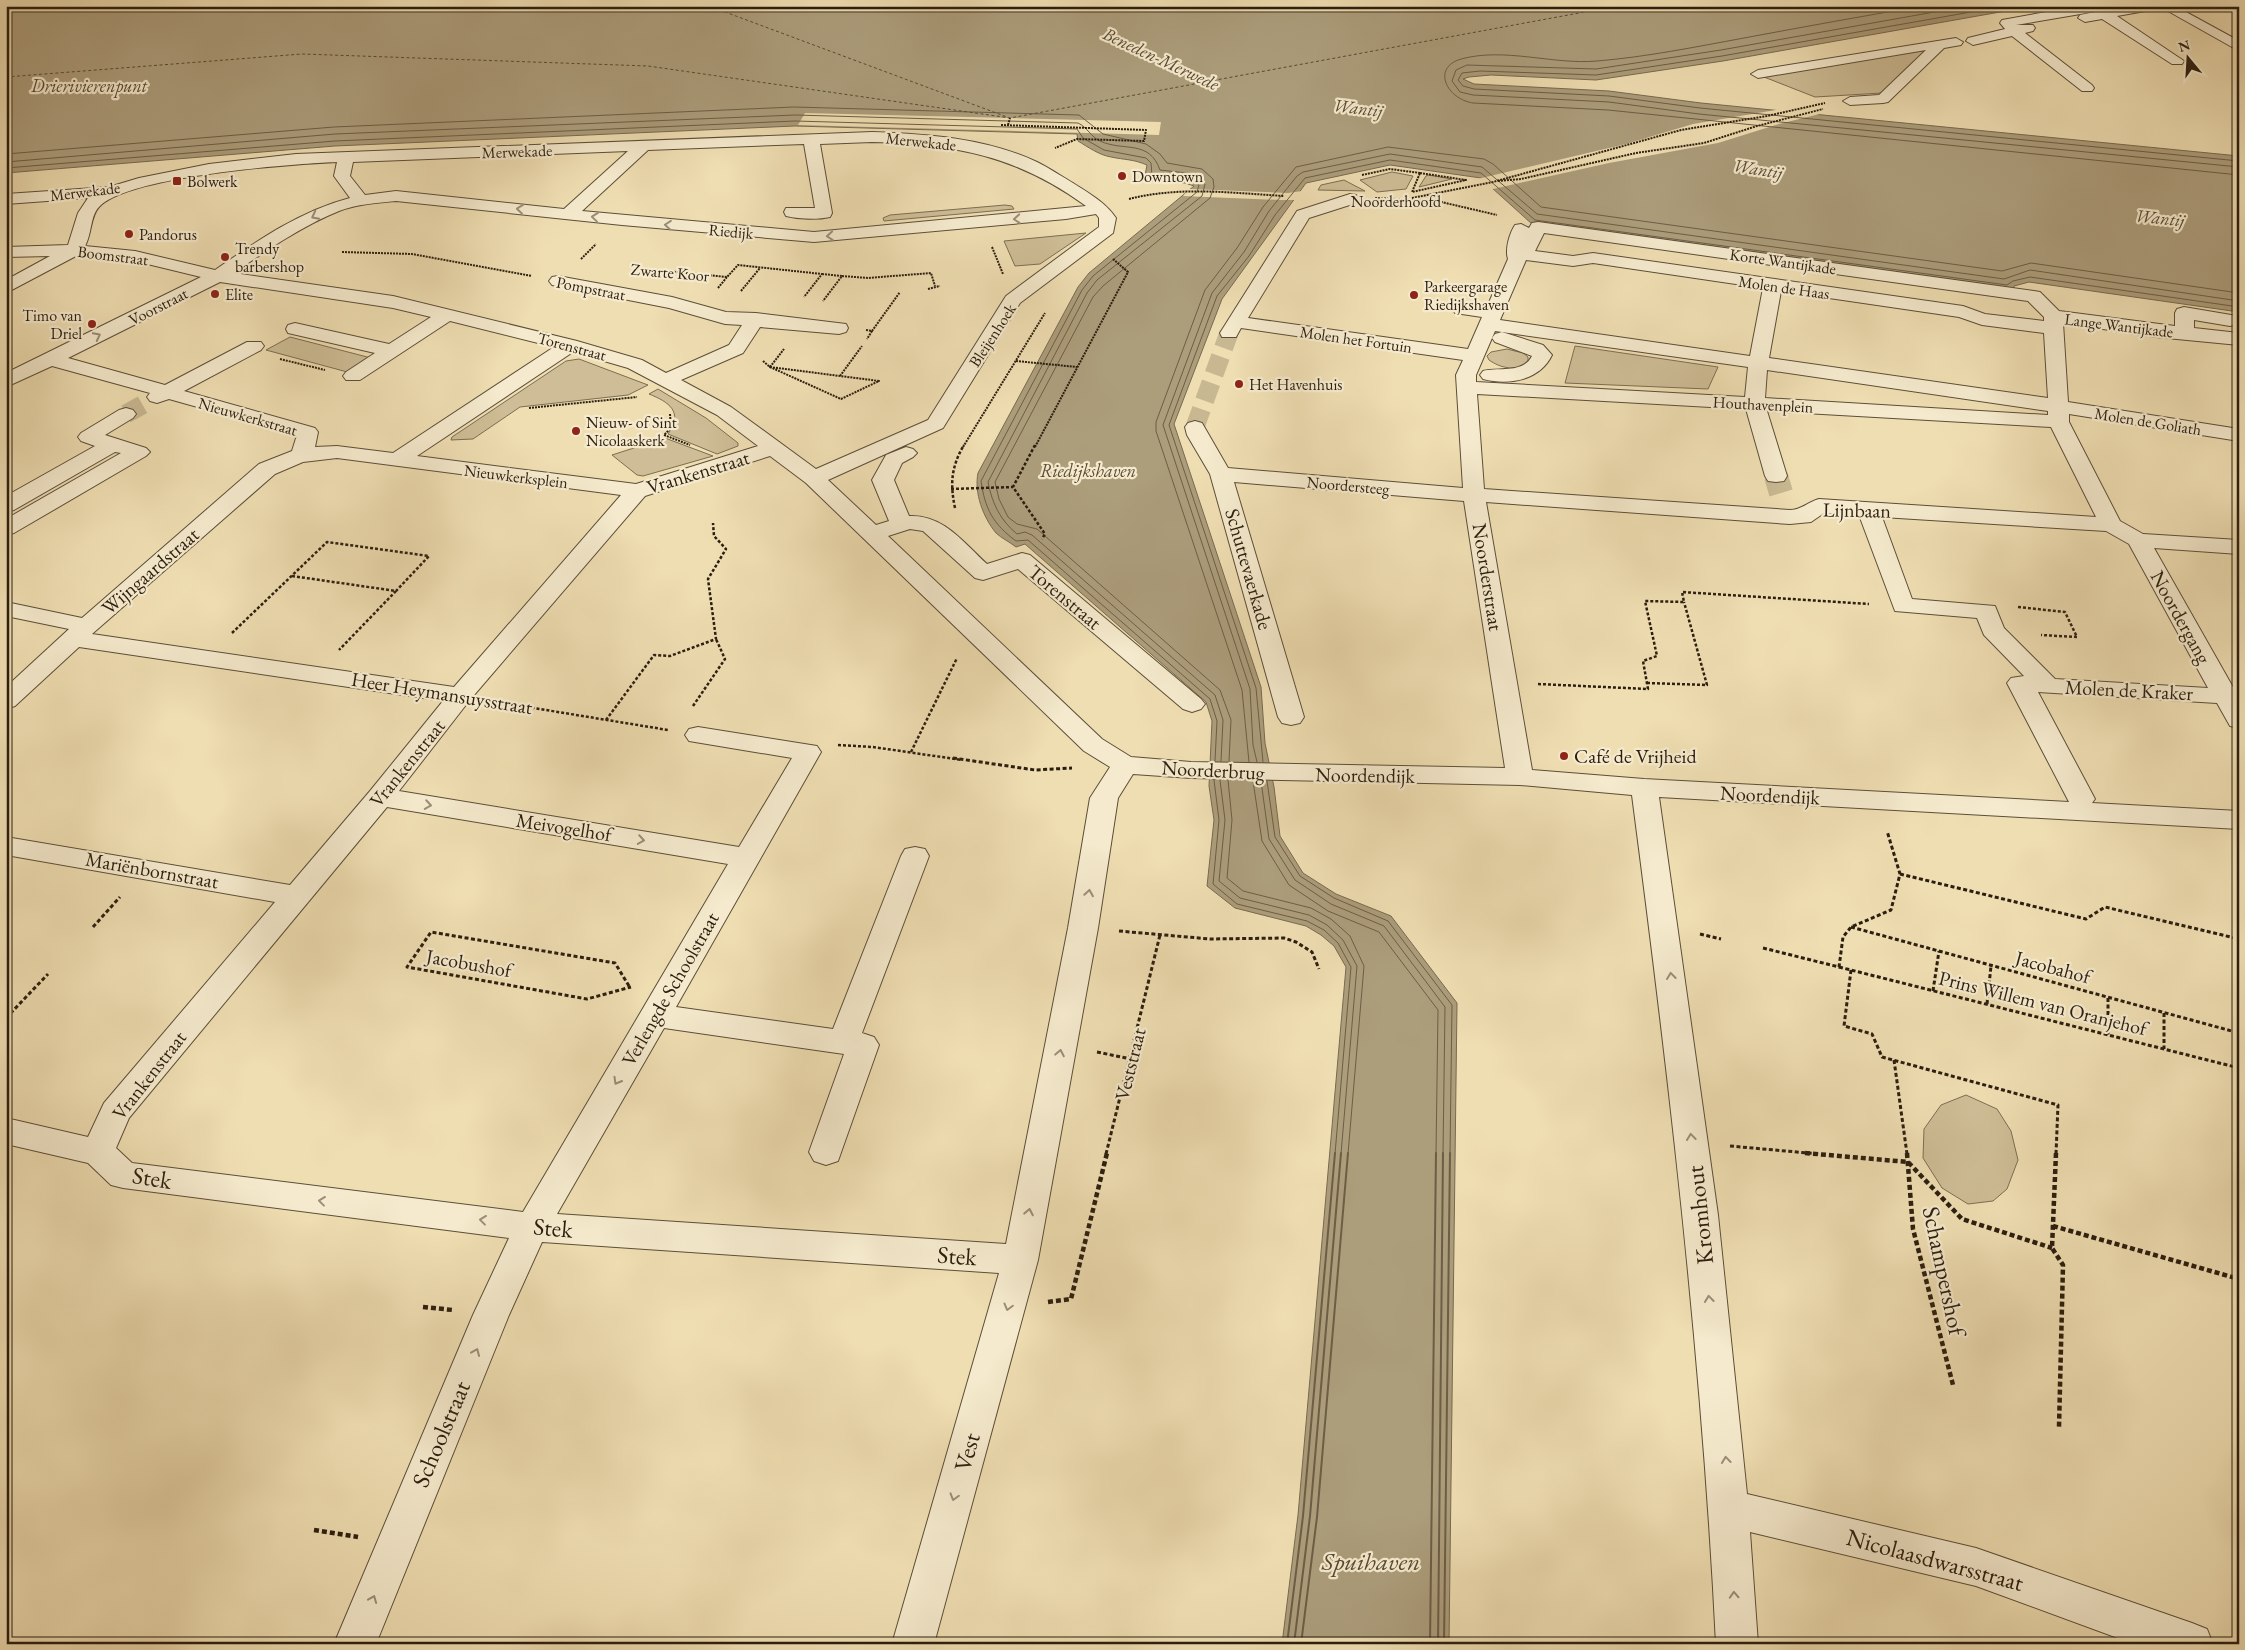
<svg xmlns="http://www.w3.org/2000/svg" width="2245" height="1650" font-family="'EB Garamond',serif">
<rect width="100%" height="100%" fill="#efdeb2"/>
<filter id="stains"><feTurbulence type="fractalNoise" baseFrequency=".004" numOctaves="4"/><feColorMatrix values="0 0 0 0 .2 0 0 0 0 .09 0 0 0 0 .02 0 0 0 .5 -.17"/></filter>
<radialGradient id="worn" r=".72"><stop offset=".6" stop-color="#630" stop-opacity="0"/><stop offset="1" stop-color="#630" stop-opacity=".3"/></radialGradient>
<!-- green -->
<g fill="#cebd96" stroke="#7c6e53">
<polygon points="1929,47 1882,93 1815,97 1764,77"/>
<polygon points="1392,172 1413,176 1406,189 1377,192 1360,180"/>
<polygon points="1426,176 1428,175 1452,179 1419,187"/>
<polygon points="1344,180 1365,191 1318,190 1321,185"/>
<polygon points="1005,205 1012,206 1014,209 884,221 883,218 890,215"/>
<polygon points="1086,233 1040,264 1015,266 1004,241"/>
<polygon points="290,337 375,359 351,373 266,350"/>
<polygon points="1575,346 1718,367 1708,389 1565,383"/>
<path d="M 1507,349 L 1523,353 L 1528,357 L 1528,362 C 1517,372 1500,368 1489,360 L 1487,356 L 1491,352 Z"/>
<polygon points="579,359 648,385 628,395 520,407 473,439 451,440 452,437 566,361"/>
<path d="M 658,389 L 706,418 L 738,443 L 738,446 L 717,454 L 668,434 C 684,412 669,402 649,394 Z"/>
<polygon points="665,438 713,456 643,476 637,475 612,455"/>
<polygon points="1966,1095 1997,1109 2011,1131 2018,1160 2007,1189 1993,1201 1968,1204 1942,1188 1923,1158 1924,1129 1941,1105"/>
</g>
<!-- water -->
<path fill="#ac9d7b" stroke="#786a50" d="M 6,6 L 2034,6 L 1723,61 L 1596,80 L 1491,75 L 1469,77 L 1463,79 L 1474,84 L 1609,91 L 1701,103 L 2239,156 L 2239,312 L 2029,282 L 2014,286 L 2014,291 L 1532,224 L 1481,178 L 1390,165 L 1306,183 L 1222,299 L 1174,424 L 1261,687 L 1265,743 L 1274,787 L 1280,836 L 1303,873 L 1336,894 L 1391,916 L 1457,1003 L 1449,1644 L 1282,1644 L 1298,1515 L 1346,967 L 1334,946 L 1321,935 L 1306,926 L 1235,908 L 1207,886 L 1214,820 L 1209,786 L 1212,721 L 1206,702 L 1025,544 L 1016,547 C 1010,542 1001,538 996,533 C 983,517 974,493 978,473 L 1078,287 L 1089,273 L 1194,186 L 1185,183 L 1144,181 L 1147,165 C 1133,159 1125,160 1111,157 C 1099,155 1088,147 1078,141 L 1077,134 L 795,126 L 335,146 L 6,173 Z"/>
<!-- pier -->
<g fill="#efdeb2">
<polygon points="1788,108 1828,112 1779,124 1718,143 1609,163 1493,189 1490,189 1479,180 1473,180 1626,144 1693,124"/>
<polygon points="805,113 1010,118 1161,122 1159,135 798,125"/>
<polygon points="1189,189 1288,193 1302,191 1296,200 1281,200 1183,196"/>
</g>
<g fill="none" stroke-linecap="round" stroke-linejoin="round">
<!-- shore-far1 -->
<g stroke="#6c5e46" stroke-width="1">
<path d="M 1923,6 C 1863,16 1803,27 1744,38 C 1695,47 1646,57 1597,61 C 1553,65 1505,47 1461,59 C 1431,68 1447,99 1473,103 L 1608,110 L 2239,175"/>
<polyline points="1968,6 1721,50 1596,69 1467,65 1456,70 1452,81 1460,92 1473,95 1609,102 1699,114 2239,167"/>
<polyline points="2005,6 1722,56 1596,75 1480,71 1462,73 1458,80 1463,86 1474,89 1609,96 1700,108 2239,161"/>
<polyline points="6,154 334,127 794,107 1079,115 1103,134 1146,144 1160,154 1167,163 1202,169 1213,179 1214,187 1210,198 1103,286 1093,297 995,482 999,499 1008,517 1017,524 1037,529 1220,690 1231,720 1229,761"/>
<path d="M 6,162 L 335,134 L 795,115 L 1078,123 C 1087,127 1091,137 1100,141 C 1124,152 1149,139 1160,170 L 1196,174 L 1205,184 L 1202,196 L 1097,280 L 1087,293 L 988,482 C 992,503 1000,520 1017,534 L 1025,532 L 1032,535 L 1215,695 L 1223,720 L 1221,761"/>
<path d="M 6,168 L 335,141 L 795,121 L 1077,129 L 1083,138 L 1104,150 L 1146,158 L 1151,163 L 1152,176 L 1189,178 L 1199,185 L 1197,192 L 1093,276 L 1082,290 L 981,481 C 985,509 993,524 1016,541 L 1028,540 L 1210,699 L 1217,721 L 1215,761"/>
<polyline points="1249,762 1242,690 1156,431 1156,422 1205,290 1237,248 1263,207 1296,167 1388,147 1484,159 1493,164 1541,207 2002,271 2031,263 2239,293"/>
<polyline points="1257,762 1253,745 1250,689 1163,425 1212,293 1244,252 1269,211 1297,176 1303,172 1390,154 1482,167 1537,214 2004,279 2030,270 2239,301"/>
<polyline points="1263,762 1256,688 1169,425 1217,296 1249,256 1275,215 1305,178 1390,160 1481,173 1535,220 2007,285 2013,281 2030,277 2239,307"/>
<polyline points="1214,780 1219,820 1213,884 1237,904 1307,921 1324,930 1338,943 1351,967 1335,1154"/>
<polyline points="1220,780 1225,820 1219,881 1240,898 1309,915 1327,925 1343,940 1357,966 1341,1154"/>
<polyline points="1228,780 1232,820 1227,878 1243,891 1311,908 1331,919 1350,936 1364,966 1348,1154"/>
<polyline points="1253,781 1262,841 1289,885 1328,911 1379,932 1438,1010 1436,1154"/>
<polyline points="1261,781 1269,839 1295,880 1331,904 1384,926 1445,1007 1443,1154"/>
<polyline points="1267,781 1275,837 1300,876 1334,898 1388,921 1452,1005 1450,1154"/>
</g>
<!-- shore -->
<g stroke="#6c5e46" stroke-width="2">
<polyline points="1287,1644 1303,1516 1335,1153"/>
<polyline points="1294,1644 1310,1516 1341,1153"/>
<polyline points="1301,1644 1317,1517 1348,1153"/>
<polyline points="1430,1644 1436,1153"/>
<polyline points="1438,1644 1443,1153"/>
<polyline points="1444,1644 1450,1153"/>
</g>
<!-- ferry -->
<g stroke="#584a35" stroke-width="1" stroke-dasharray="3 2.5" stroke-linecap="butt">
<polyline points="709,6 1007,117"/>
<polyline points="6,77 302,54 648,66 1010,118 1617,6"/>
</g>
<!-- minor-tunnel-far1 -->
<g stroke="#c8b892" stroke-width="19" stroke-dasharray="19 9" stroke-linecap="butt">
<polyline points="126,414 149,401"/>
<polyline points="1195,427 1229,333"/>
</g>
<!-- minor-tunnel -->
<polyline stroke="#c8b892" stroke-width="24" stroke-dasharray="24 12" stroke-linecap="butt" points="1776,476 1781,493"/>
<!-- minor casing -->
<g stroke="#5c4e38" stroke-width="2">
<g id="minor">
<polygon points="2080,6 2110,6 2105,10 2128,6 2157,6 2151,10 2117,16 2184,61 2182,64 2172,64 2102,19 2085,22 2078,18 2080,15 2104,10 2016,25 2033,25 2035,28 2033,31 2025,33 2092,85 2094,88 2092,91 2082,91 2012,36 1973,45 1966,41 1968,38 2005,29 2000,23 2002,20"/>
<polygon points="2159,6 2175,6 2239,41 2239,51"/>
<polygon points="1956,38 1963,42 1961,45 1944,48 1888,102 1883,103 1850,105 1843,101 1850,97 1879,95 1926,50 1758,78 1751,74 1758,70"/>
<path d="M 872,132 C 927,134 986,138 1037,162 C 1049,168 1061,176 1073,183 C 1090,194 1105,202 1116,218 L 1113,233 L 1020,303 L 943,428 L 828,480 L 876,525 L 889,521 L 872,480 L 886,455 L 906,447 L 913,449 L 917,453 L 913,457 L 902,463 L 894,480 L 909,516 C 943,514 964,543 987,564 L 1022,553 L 1030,555 L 1201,699 L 1205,704 L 1201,709 L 1192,712 L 1183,709 L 1018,569 L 983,580 L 975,578 L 923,531 L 910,529 L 888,536 L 1102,739 L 1131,757 L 1191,762 L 1505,768 L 1464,501 L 1234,482 L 1304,717 L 1300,723 L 1291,725 L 1282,723 L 1278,717 L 1210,474 L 1187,435 L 1185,427 L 1188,423 L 1195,421 L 1202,423 L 1228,468 L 1463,488 L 1456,375 L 1463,360 L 1241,328 L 1236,337 L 1222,337 L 1220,333 L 1297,211 L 1350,194 L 1356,195 L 1358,199 L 1356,203 L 1309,218 L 1248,318 L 1468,349 L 1482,317 L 1455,313 L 1453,309 L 1455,305 L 1462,303 L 1487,307 L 1508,259 C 1505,250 1509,234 1515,225 L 1521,224 L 1529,228 L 1532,223 L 1538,222 L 2034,291 L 2040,292 L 2059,311 L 2175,326 L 2175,313 L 2177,309 L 2184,307 L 2237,316 L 2239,319 L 2237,324 L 2230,326 L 2194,320 L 2194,328 L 2239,333 L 2239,345 L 2156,337 L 2063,323 L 2068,402 L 2239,429 L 2239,441 L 2069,414 L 2069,422 L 2120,521 L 2143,534 L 2239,540 L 2239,554 L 2154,548 L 2234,689 L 2239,689 L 2239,728 L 2230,726 L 2217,703 L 2038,692 L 2095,799 L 2092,803 L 2239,811 L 2239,829 L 1659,797 L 1718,1215 L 1747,1494 L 1976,1548 L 2192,1623 L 2207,1629 L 2213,1644 L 2134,1644 L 1976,1586 L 1750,1532 L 1758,1644 L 1716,1644 C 1702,1359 1669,1078 1632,795 L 1520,785 L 1191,778 L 1133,774 L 1118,798 L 1098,928 L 1038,1260 L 934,1644 L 892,1644 L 999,1273 L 542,1242 L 509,1315 L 376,1644 L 334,1644 L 473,1315 L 509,1238 L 123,1188 L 111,1185 L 88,1163 L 6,1144 L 6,1118 L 88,1137 L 104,1103 L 275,902 L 6,855 L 6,837 L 290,885 L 370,791 L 443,701 L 79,647 L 15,706 L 6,709 L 6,687 L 69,629 L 6,616 L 6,602 L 82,618 L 259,464 L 292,451 L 297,435 L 169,399 L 157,403 L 150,401 L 147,397 L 150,393 L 52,366 L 6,387 L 6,373 L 201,277 L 135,261 L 76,256 L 6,293 L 6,280 L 50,256 L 6,257 L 6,247 L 68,245 L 78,213 L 88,198 L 6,204 L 6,194 L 109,187 L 139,178 L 209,164 L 296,154 ZM 872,142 C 956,144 1017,156 1086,206 L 814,232 L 582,211 L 648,150 L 804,144 L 815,208 L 786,208 L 784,212 L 786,216 C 799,219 817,220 830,217 L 832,213 L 820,144 ZM 628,151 L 564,209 L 396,191 L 365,195 L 350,176 L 353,162 ZM 337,162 L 334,176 L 350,198 C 300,211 257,241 215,270 L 135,251 L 85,246 C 92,234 90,216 99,207 C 128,176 291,164 337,162 ZM 396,201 L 622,225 L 814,242 L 1066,219 L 1096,214 L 1099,218 L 1099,227 L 1006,296 L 928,420 L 816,469 L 731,407 L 681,380 L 743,353 L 760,327 L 839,334 L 846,332 L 848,328 L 846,324 L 756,313 L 726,312 L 672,297 L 558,276 L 552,277 L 549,281 L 552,285 L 669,308 L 725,324 L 742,325 L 729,345 L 666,373 L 642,360 L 577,341 L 393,296 L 234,273 C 267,250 302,226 339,211 C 357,204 377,203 396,201 ZM 1544,233 L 2028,301 L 2044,317 L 2044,321 L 1985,314 L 1963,306 L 1593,253 L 1573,256 L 1535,251 ZM 1526,260 L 1573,266 L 1593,263 L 1763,288 L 1750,356 L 1500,320 ZM 220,282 L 393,308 L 431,317 L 389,344 L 295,323 L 288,325 L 286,329 L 288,333 L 375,353 L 346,372 L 343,376 L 346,380 L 360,380 L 450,321 L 554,347 L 393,453 L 337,446 L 315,447 L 318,432 L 315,428 L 184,391 L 261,350 L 264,346 L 261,342 L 247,342 L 165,385 L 68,358 ZM 1781,291 L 1959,317 L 1982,325 L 2044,333 L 2048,398 L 1769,358 ZM 1495,331 L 1748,367 L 1745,397 L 1476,382 L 1476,375 ZM 573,352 L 628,368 L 717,415 L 758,446 L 636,484 L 417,456 ZM 1767,370 L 2048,411 L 2048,415 L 1765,398 ZM 1477,394 L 1746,409 L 1765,476 L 1768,481 L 1776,482 L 1784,481 L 1787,476 L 1767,411 L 2051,427 L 2096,517 L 1819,499 C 1808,502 1801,510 1790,510 L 1484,489 ZM 770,456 L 806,483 L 1084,751 L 1110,767 L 1090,798 L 1068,928 L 1006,1244 L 557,1214 L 664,1028 L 844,1054 L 809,1152 L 814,1161 L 826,1165 L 838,1161 L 879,1045 L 874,1037 L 862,1033 L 929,856 L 925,849 L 915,847 L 905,849 L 901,856 L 833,1029 L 676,1007 L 821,752 L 817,746 L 698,727 L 689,729 L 685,735 L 689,741 L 792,758 L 739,847 L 399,791 L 469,701 L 645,496 ZM 337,458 L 621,495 L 454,687 L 92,634 L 275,474 L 303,462 ZM 1486,502 L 1790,524 L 1811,522 L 1824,513 L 1859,515 L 1895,611 L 1977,618 L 1984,635 L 2024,676 L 2011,678 L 2007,683 L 2069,802 L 1644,779 L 1532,770 ZM 1882,517 L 2106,531 L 2129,544 L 2208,688 L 2055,679 L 2004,628 L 1995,606 L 1912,599 ZM 387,807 L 728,864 L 523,1212 L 132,1163 L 116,1148 L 129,1118 Z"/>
<path d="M 1502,332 L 1543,345 L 1552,355 C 1540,380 1509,386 1483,379 L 1480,375 L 1483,371 C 1499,367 1523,374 1532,356 L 1495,342 L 1492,338 L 1495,334 Z"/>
<polygon points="126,408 133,410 136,414 133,418 105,435 146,448 150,452 146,456 14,533 6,535 6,519 121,453 115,452 14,510 6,512 6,496 95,446 81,441 78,437 81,433 119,410"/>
</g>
</g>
<!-- path-far3 -->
<g stroke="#2b1e10" stroke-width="2" stroke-dasharray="2 1" stroke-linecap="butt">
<polyline points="1001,125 1146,130 1144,141 1077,139 1055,148"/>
<polyline points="1008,125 1010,118"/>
<polygon points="1420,173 1466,180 1412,192"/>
<polyline points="1362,175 1390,169 1420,173"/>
<polyline points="1498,181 1521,179 1636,153 1704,143 1757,126 1823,109"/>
<polyline points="1375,198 1437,201 1497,215"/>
<polyline points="1412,198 1493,182 1681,130 1767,116 1825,103"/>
<path d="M 1129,199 C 1180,186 1232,193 1284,196"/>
<polyline points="992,247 1003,274"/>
<polyline points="342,252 412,254 532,276"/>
<polyline points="581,259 596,244"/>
<polyline points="656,270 727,277 738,265 822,274 804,297"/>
<polyline points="822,274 842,276 823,301"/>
<polyline points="842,276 868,278 931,273 935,286"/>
<polyline points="718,288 727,277"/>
<polyline points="928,289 940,286"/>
<polyline points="741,291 760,268"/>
<polyline points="866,330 872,331 867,339"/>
<polyline points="872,331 900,292"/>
<polyline points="280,359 325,370"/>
<polyline points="763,361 770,367"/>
<polyline points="1016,361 1077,367"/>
<polygon points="770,367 879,381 841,399"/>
<polyline points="770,367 784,349"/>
<polyline points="840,376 862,346"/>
<polyline points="529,408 637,397"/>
<polyline points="670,414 671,428 664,435 690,445"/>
<polyline points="963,447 1045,313"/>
<polyline points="1035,447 1128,272 1113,259"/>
</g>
<!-- path-far2 -->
<g stroke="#2b1e10" stroke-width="2.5" stroke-dasharray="3 2" stroke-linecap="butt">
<polyline points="1035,445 1013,487 1045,534 1042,539"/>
<polyline points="951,489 1013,487"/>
<path d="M 955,508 C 950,484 951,467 964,445"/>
<polyline points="292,576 396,591 339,650"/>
<polyline points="2018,607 2065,612 2077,637 2041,635"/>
<polyline points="232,633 327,542 429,556 396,591"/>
<polyline points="1647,683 1707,685 1684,602"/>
<polyline points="1538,684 1648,689 1643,661 1657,656 1645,601 1684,602 1682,592 1869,604"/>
<polyline points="497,702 668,730"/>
<polyline points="693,706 725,659 716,639"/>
<polyline points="606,720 654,655 670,656 716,639 708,579 726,549 714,536 713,523"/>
<polyline points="838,745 873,747 962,760"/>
<polyline points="911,752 957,658"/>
</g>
<!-- path-far1 -->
<g stroke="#2b1e10" stroke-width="3" stroke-dasharray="4 2.5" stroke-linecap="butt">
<polyline points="953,758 1035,770 1072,768"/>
<polyline points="1900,874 2086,919 2105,907 2239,939"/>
<polyline points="93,927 120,897"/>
<polyline points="1851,927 2239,1033"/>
<polyline points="1119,931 1210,939 1284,938 1296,942 1312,952 1319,969"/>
<polyline points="1700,934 1721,939"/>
<polyline points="1763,948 1839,967 1843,937 1851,927 1891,910 1900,874 1887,831"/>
<polyline points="1839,967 2239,1068"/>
<polyline points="1851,970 1844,1026 1872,1034 1882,1057 2058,1105 2056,1154"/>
<polyline points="629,986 615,963 431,932 407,967 587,999 631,987"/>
<polyline points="1933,991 1939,951"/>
<polyline points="2108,998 2108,1035"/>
<polyline points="1987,1004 1991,966"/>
<polyline points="2164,1013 2164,1049"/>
<polyline points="6,1018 48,974"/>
<polyline points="1097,1052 1131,1059"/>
<polyline points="1894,1060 1907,1154"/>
<polyline points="1730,1146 1819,1154"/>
<polyline points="1106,1154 1160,935"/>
</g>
<!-- path -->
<g stroke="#2b1e10" stroke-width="4.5" stroke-dasharray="5 3" stroke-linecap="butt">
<polyline points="1805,1153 1908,1162 1962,1219 2052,1248"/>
<polyline points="1907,1153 1913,1229 1953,1385"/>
<polyline points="2056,1153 2052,1248 2063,1265 2059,1427"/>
<polyline points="2053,1226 2239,1279"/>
<polyline points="1048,1302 1071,1299 1107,1153"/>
<polyline points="423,1307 453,1310"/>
<polyline points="314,1530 358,1537"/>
</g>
<!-- minor -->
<use href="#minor" fill="#f5eacd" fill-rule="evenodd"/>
</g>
<!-- one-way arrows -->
<defs><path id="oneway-chevron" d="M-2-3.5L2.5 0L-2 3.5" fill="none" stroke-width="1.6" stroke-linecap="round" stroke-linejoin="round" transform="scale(1.25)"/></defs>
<g stroke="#9a8e78">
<use href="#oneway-chevron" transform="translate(520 209) rotate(-174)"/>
<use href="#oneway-chevron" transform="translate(315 216) rotate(153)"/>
<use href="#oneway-chevron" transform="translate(595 217) rotate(-174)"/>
<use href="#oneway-chevron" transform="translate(1017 219) rotate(175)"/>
<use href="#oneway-chevron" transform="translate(668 225) rotate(-175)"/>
<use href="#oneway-chevron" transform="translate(830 236) rotate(175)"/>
<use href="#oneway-chevron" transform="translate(97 336) rotate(-27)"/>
<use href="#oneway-chevron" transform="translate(428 805) rotate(9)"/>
<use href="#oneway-chevron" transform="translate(641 840) rotate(9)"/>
<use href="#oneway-chevron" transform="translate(1089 893) rotate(-81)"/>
<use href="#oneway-chevron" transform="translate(1671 976) rotate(-97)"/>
<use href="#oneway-chevron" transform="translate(1060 1053) rotate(-79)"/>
<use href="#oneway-chevron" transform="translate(617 1081) rotate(120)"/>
<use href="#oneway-chevron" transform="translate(1691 1137) rotate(-97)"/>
<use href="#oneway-chevron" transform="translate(322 1201) rotate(-173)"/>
<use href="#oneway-chevron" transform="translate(1029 1212) rotate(-79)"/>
<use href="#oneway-chevron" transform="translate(483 1220) rotate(-173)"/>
<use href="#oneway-chevron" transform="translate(1709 1299) rotate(-96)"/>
<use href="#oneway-chevron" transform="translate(1008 1307) rotate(105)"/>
<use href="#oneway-chevron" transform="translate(476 1352) rotate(-67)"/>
<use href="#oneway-chevron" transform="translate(1726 1460) rotate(-96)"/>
<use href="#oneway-chevron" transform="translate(954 1497) rotate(106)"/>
<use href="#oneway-chevron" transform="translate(1734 1595) rotate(-93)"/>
<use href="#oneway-chevron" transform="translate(373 1599) rotate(-68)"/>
</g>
<!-- markers -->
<g fill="#8f2418" stroke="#f5eacd" stroke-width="2">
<circle cx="1122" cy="176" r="5"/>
<rect x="172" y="176" width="10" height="10" rx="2.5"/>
<circle cx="129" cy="234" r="5"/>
<circle cx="225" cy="257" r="5"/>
<circle cx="215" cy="294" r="5"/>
<circle cx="1414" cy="295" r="5"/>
<circle cx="92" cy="324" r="5"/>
<circle cx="1239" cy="384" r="5"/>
<circle cx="576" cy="431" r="5"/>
<circle cx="1564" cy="756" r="5"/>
</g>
<g text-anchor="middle" stroke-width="4.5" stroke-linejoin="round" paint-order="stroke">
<!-- far-street labels -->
<g font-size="16" fill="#2b1e10" stroke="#f5eacd">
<text transform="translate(921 141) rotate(6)" y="6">Merwekade</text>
<text transform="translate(517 151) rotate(-2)" y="6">Merwekade</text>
<text transform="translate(85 191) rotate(-7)" y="6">Merwekade</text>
<text x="1396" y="207">Noorderhoofd</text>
<text transform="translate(731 231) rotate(5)" y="6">Riedijk</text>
<text transform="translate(113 255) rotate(7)" y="6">Boomstraat</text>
<text transform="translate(1783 261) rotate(8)" y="6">Korte Wantijkade</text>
<text transform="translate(670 272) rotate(5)" y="6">Zwarte Koor</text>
<text transform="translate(1784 287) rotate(8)" y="6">Molen de Haas</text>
<text transform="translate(591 288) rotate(11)" y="6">Pompstraat</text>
<text transform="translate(158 306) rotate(-27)" y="6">Voorstraat</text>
<text transform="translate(2119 325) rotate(7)" y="6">Lange Wantijkade</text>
<text transform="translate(992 335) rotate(-57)" y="6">Bleijenhoek</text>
<text transform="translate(1356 339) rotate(8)" y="6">Molen het Fortuin</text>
<text transform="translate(572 346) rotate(15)" y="6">Torenstraat</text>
<text transform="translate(1763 404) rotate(3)" y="6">Houthavenplein</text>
<text transform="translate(248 416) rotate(16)" y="6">Nieuwkerkstraat</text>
<text transform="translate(2148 421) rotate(9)" y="6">Molen de Goliath</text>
<text transform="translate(516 476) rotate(7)" y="6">Nieuwkerksplein</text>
<text transform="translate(1348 485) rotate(5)" y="6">Noordersteeg</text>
</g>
<!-- far-poi labels -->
<g font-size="16" fill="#2b1e10" stroke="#f5eacd" text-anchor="start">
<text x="1132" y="182">Downtown</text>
<text x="187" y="187">Bolwerk</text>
<text x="139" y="240">Pandorus</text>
<text x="235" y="254">Trendy<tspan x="235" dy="18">barbershop</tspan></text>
<text x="1424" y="292">Parkeergarage<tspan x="1424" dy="18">Riedijkshaven</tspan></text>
<text x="225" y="300">Elite</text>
<text x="82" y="321" text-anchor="end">Timo van<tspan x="82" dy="18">Driel</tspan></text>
<text x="1249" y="390">Het Havenhuis</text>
<text x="586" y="428">Nieuw- of Sint<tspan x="586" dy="18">Nicolaaskerk</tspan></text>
</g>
<!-- far-water labels -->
<g font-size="18" font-style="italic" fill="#584a35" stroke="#f5eacd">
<text transform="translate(1161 59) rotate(25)" y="6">Beneden-Merwede</text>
<text x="89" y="92">Drierivierenpunt</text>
<text transform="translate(1358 108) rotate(7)" y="6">Wantij</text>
<text transform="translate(1758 169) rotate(9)" y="6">Wantij</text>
<text transform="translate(2160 218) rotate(6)" y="6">Wantij</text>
<text x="1088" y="477">Riedijkshaven</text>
</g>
<!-- street labels -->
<g font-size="20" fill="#2b1e10" stroke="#f5eacd">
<text transform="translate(698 472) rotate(-17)" y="7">Vrankenstraat</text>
<text transform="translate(1857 510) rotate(1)" y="7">Lijnbaan</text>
<text transform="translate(1249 569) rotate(74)" y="7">Schuttevaerkade</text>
<text transform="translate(150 571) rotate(-41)" y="7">Wijngaardstraat</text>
<text transform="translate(1488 577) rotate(81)" y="7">Noorderstraat</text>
<text transform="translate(1065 597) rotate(40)" y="7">Torenstraat</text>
<text transform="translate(2181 617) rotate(61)" y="7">Noordergang</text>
<text transform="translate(2129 690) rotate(3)" y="7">Molen de Kraker</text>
<text transform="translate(442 693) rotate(9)" y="7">Heer Heymansuysstraat</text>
<text transform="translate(407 763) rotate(-51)" y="7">Vrankenstraat</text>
<text transform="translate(1213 770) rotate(3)" y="7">Noorderbrug</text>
<text transform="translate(1365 775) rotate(1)" y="7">Noordendijk</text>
<text transform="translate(1770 795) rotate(3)" y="7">Noordendijk</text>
<text transform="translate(564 827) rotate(9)" y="7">Meivogelhof</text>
<text transform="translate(152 870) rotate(10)" y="7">Mariënbornstraat</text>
<text transform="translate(469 963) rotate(10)" y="7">Jacobushof</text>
<text transform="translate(2053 967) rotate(15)" y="7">Jacobahof</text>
<text transform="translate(670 989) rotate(-60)" y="7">Verlengde Schoolstraat</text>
<text transform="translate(2043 1003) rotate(14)" y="7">Prins Willem van Oranjehof</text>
<text transform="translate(1130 1064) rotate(-76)" y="7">Veststraat</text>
<text transform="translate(149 1075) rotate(-52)" y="7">Vrankenstraat</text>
</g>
<!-- poi labels -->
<g font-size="20" fill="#2b1e10" stroke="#f5eacd" text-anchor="start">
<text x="1574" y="763">Café de Vrijheid</text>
</g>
<!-- near-street labels -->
<g font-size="24" fill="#2b1e10" stroke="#f5eacd">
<text transform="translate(152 1178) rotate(9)" y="8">Stek</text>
<text transform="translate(1700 1215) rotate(-96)" y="8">Kromhout</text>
<text transform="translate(553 1228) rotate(5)" y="8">Stek</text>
<text transform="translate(957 1256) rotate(4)" y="8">Stek</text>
<text transform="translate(1944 1271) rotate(78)" y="8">Schampershof</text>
<text transform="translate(441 1434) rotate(-67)" y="8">Schoolstraat</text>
<text transform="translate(967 1452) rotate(-74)" y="8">Vest</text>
<text transform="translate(1935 1560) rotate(15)" y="8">Nicolaasdwarsstraat</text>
</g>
<!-- near-water labels -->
<g font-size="25" font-style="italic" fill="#584a35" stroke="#f5eacd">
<text x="1371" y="1570">Spuihaven</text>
</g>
</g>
<!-- margin -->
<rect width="2245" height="1650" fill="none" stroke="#efdeb2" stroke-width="25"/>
<rect x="8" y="8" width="2230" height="1635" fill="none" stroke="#2b1e10" stroke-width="2.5"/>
<rect x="12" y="12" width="2220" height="1625" fill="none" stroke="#2b1e10"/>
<!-- north arrow -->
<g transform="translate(2188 58) rotate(342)" stroke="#f5eacd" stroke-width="4" paint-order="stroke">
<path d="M0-4L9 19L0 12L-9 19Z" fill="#2b1e10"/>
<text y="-8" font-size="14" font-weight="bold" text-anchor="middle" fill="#2b1e10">N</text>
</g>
<rect width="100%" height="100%" filter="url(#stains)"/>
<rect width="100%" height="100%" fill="url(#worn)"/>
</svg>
